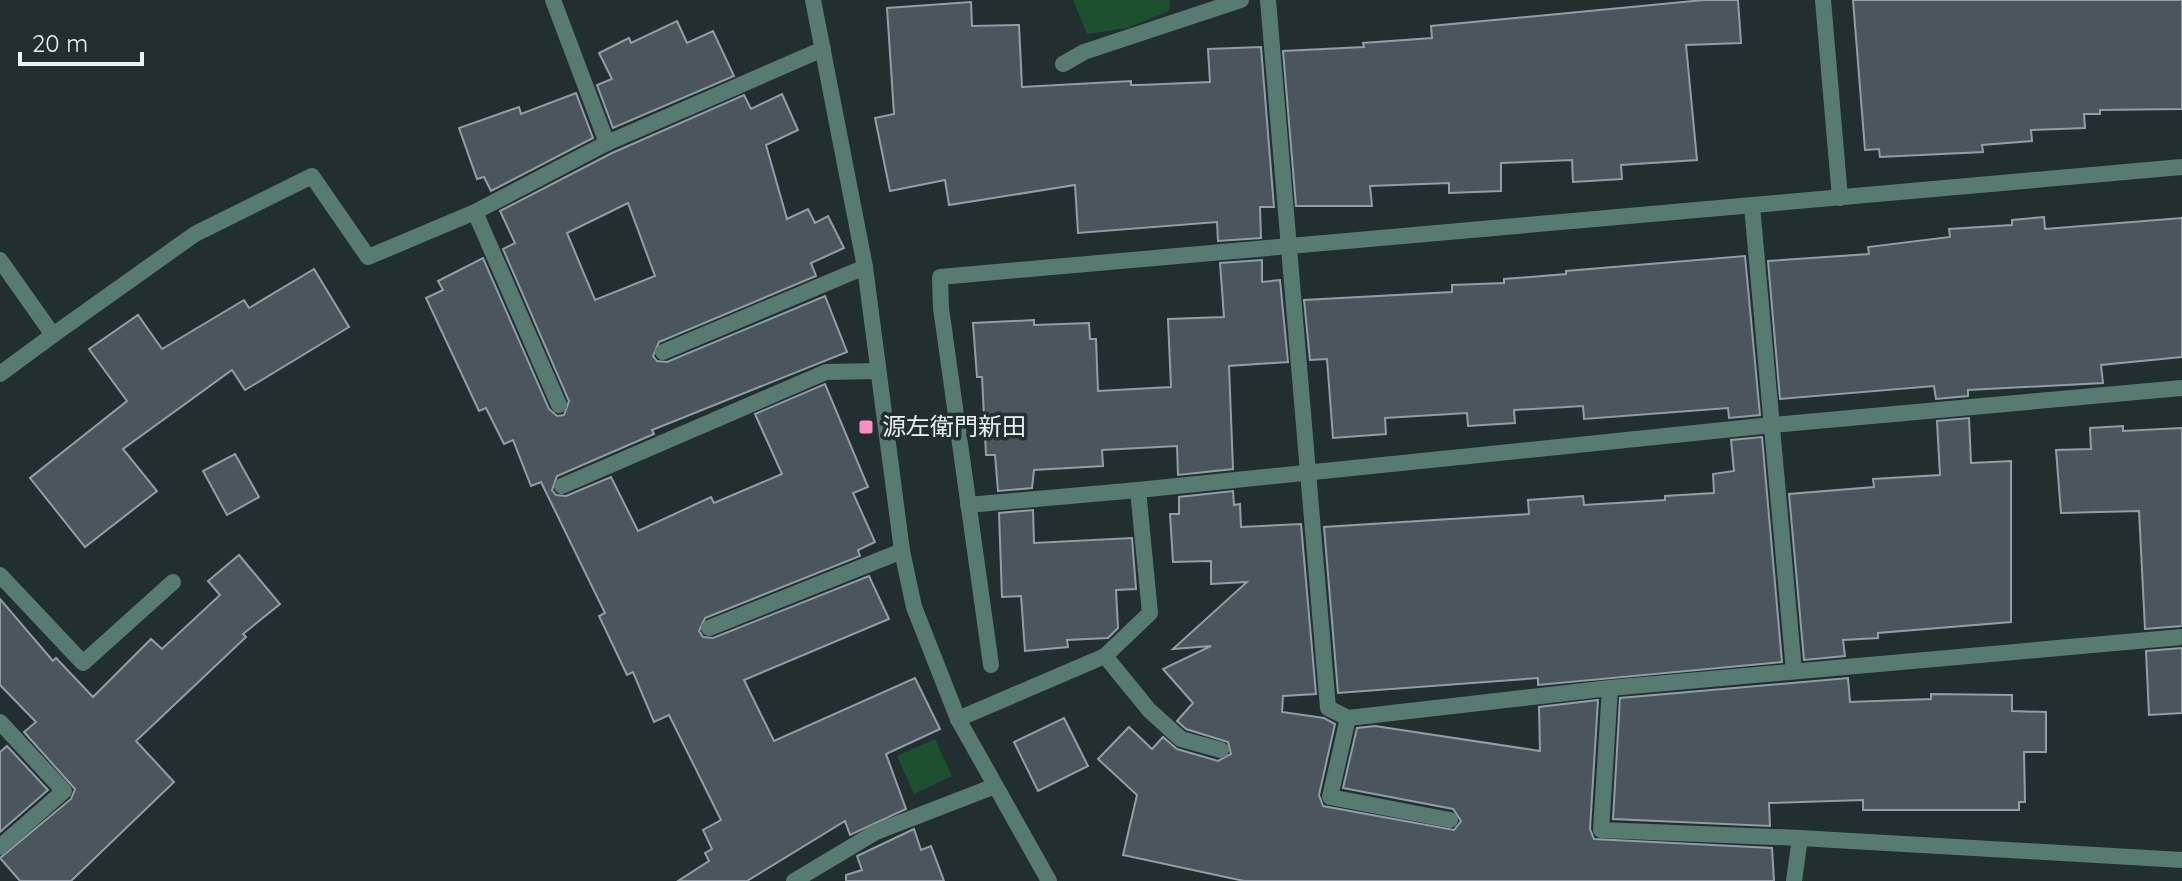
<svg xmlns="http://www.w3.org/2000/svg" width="2182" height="881" font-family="Quicksand,'Noto Sans JP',sans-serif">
<rect width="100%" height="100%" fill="#222f31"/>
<!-- green -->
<g fill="#1c502f">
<polygon points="1073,0 1170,0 1169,11 1127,28 1087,34"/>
<polygon points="935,739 952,776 914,794 897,756"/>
</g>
<!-- building -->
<g fill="#4a555c" stroke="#929ea6" stroke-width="2" fill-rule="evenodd">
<polygon points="1704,0 1738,0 1741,43 1686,45 1697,160 1621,165 1622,179 1573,182 1572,160 1501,163 1501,191 1449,193 1449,183 1370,186 1372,206 1296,206 1283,51 1364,47 1363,43 1432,38 1431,26"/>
<polygon points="1853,0 2182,0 2182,109 2100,110 2100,114 2084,114 2085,128 2031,130 2032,141 1982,145 1983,152 1880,157 1879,149 1865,150"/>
<polygon points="971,2 972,26 1019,25 1022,87 1131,81 1131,85 1140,85 1210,82 1208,49 1261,47 1274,207 1260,207 1261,238 1218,241 1217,222 1078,233 1075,185 949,205 945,180 890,191 875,118 894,114 887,8"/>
<polygon points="677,21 687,43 713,31 734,76 613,128 597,85 612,79 599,53 629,38 631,43"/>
<polygon points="576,93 593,138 491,191 484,177 477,179 459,128 519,107 521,114"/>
<path d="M 782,94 L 798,130 L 766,145 L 787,219 L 808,209 L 815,223 L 828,216 L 844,248 L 811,263 L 816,276 L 659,342 L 653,356 L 657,361 L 667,362 L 825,296 L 847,352 L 652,430 L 654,434 L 557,476 L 552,490 L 556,495 L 566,496 L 611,477 L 638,531 L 711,497 L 714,503 L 782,474 L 755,414 L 825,384 L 868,487 L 853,493 L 875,542 L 858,550 L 860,556 L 705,618 L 699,631 L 703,637 L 713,638 L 869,576 L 889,619 L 744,680 L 774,741 L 915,678 L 940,729 L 886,754 L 906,809 L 850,835 L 845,821 L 747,881 L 678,881 L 709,861 L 705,853 L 712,849 L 703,830 L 721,820 L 669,715 L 654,722 L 633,672 L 627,675 L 599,616 L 605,613 L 541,482 L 531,486 L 513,440 L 504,444 L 486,408 L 479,411 L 426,298 L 443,290 L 438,281 L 483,258 L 549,409 L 557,416 L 564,415 L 569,401 L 503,249 L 515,243 L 500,211 L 612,153 L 744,95 L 751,109 ZM 628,203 L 655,276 L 595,300 L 567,233 Z"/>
<polygon points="2044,217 2045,229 2182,218 2182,357 2101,365 2103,383 1968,390 1968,396 1936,399 1934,386 1780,399 1768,261 1869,254 1868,247 1950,237 1949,229 2012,225 2012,220"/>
<polygon points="1745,256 1760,415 1729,418 1728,408 1584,419 1583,406 1514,410 1515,423 1468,426 1467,413 1385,418 1386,434 1333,438 1327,359 1310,360 1304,300 1452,292 1452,285 1504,283 1504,279 1566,274 1566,271"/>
<polygon points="1262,260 1262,282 1280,280 1288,362 1229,366 1233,469 1178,475 1177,446 1102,450 1103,466 1034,470 1032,488 998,491 995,455 986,455 982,377 977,377 973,323 1034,320 1034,325 1089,323 1090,339 1096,339 1098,391 1171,387 1168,319 1224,317 1220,263"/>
<polygon points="314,269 349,327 245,390 232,370 123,449 157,491 85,547 30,478 127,401 89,349 138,315 162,349 244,300 249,308"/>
<polygon points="1969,418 1971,463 2011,461 2011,622 1878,633 1878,638 1843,640 1845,656 1804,660 1789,494 1874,487 1873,479 1940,475 1937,421"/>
<polygon points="2123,426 2123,431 2182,428 2182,626 2145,629 2139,511 2061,513 2056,450 2091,449 2090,428"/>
<polygon points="1762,437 1782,662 1538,685 1538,678 1338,693 1324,527 1529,514 1528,500 1583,496 1584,505 1665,500 1665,496 1714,493 1713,474 1734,471 1731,440"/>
<polygon points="235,454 259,497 227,515 203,471"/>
<polygon points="1233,491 1234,505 1240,504 1241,527 1301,524 1316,694 1283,696 1282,712 1324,718 1335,724 1319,795 1323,806 1454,830 1461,821 1453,809 1343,788 1357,728 1375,726 1540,751 1539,707 1598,700 1590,829 1594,839 1772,848 1774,881 1244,881 1123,855 1137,795 1098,759 1129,727 1152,749 1163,737 1177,749 1218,761 1231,754 1228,742 1186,729 1177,721 1193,703 1163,669 1211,646 1173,649 1247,582 1211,584 1211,561 1173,562 1170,514 1179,514 1179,497"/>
<polygon points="1033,510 1034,543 1132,538 1136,589 1116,590 1118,628 1108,638 1067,640 1068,647 1025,651 1021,596 1002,597 999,513"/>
<polygon points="239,555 280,604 243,634 246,637 136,741 174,782 71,881 20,881 0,858 71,799 75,789 24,732 36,722 0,685 0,599 53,661 56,658 93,697 151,639 162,649 220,595 208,581"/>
<polygon points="2182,648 2182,713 2149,715 2146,651"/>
<polygon points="1848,678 1850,702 1931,699 1931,694 2012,695 2012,711 2046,712 2046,752 2024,752 2025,802 2019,802 2019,810 1863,810 1863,800 1769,803 1770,826 1613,819 1620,698"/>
<polygon points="1064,718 1088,766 1038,791 1014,742"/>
<polygon points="7,746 48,790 0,832 0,752"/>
<polygon points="914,829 921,850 931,846 944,881 846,881 846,875 862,870 857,856"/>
</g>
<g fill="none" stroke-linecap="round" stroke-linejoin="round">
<!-- service -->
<g stroke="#577a73" stroke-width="16">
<polyline points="1063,64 1084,52 1241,0"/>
<polyline points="475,212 559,405"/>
<polyline points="663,352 865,267"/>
<polyline points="562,486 826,372 878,371"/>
<polyline points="709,628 902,551"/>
<polyline points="1105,656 1149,710 1181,739 1221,750"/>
<polyline points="1348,718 1330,797 1450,820"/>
<polyline points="794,881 876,832 995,786"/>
</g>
<!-- minor -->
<g stroke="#577a73" stroke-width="16">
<polyline points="553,0 607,143"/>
<polyline points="1268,0 1328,708 1348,718 1610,688 2182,637"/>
<polyline points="1823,0 1840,198"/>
<polyline points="1752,206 1794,671"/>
<polyline points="0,260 53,335 0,374"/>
<polyline points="53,335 195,234 312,176 368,257 475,212 607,143 823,49"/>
<polyline points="968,505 1138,490"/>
<polyline points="0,575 83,663 173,582"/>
<polyline points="991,665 941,308 940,277 2182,167"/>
<polyline points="1610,688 1601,830 1800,838"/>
<polyline points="958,719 1105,656 1150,613 1138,490 1772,425 2182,388"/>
<polyline points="0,722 64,791 0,847"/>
<polyline points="1794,881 1800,838 2182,860"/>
</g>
<!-- tertiary -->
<polyline stroke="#577a73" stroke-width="16" points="813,0 865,267 902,551 914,607 958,719 1049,881"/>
</g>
<!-- markers -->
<rect fill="#fa8fc8" stroke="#222f31" stroke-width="3" x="858" y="419" width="16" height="16" rx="4"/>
<g text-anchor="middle" stroke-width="7" stroke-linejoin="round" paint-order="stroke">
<!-- poi labels -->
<g font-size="24" fill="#eaf2f4" stroke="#222f31" text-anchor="start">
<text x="882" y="435">源左衛門新田</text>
</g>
</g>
<!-- scale -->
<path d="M20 52v12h122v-12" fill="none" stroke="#eaf2f4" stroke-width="4"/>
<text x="32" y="52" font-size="24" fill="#eaf2f4" stroke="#222f31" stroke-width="6" paint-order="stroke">20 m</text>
</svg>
